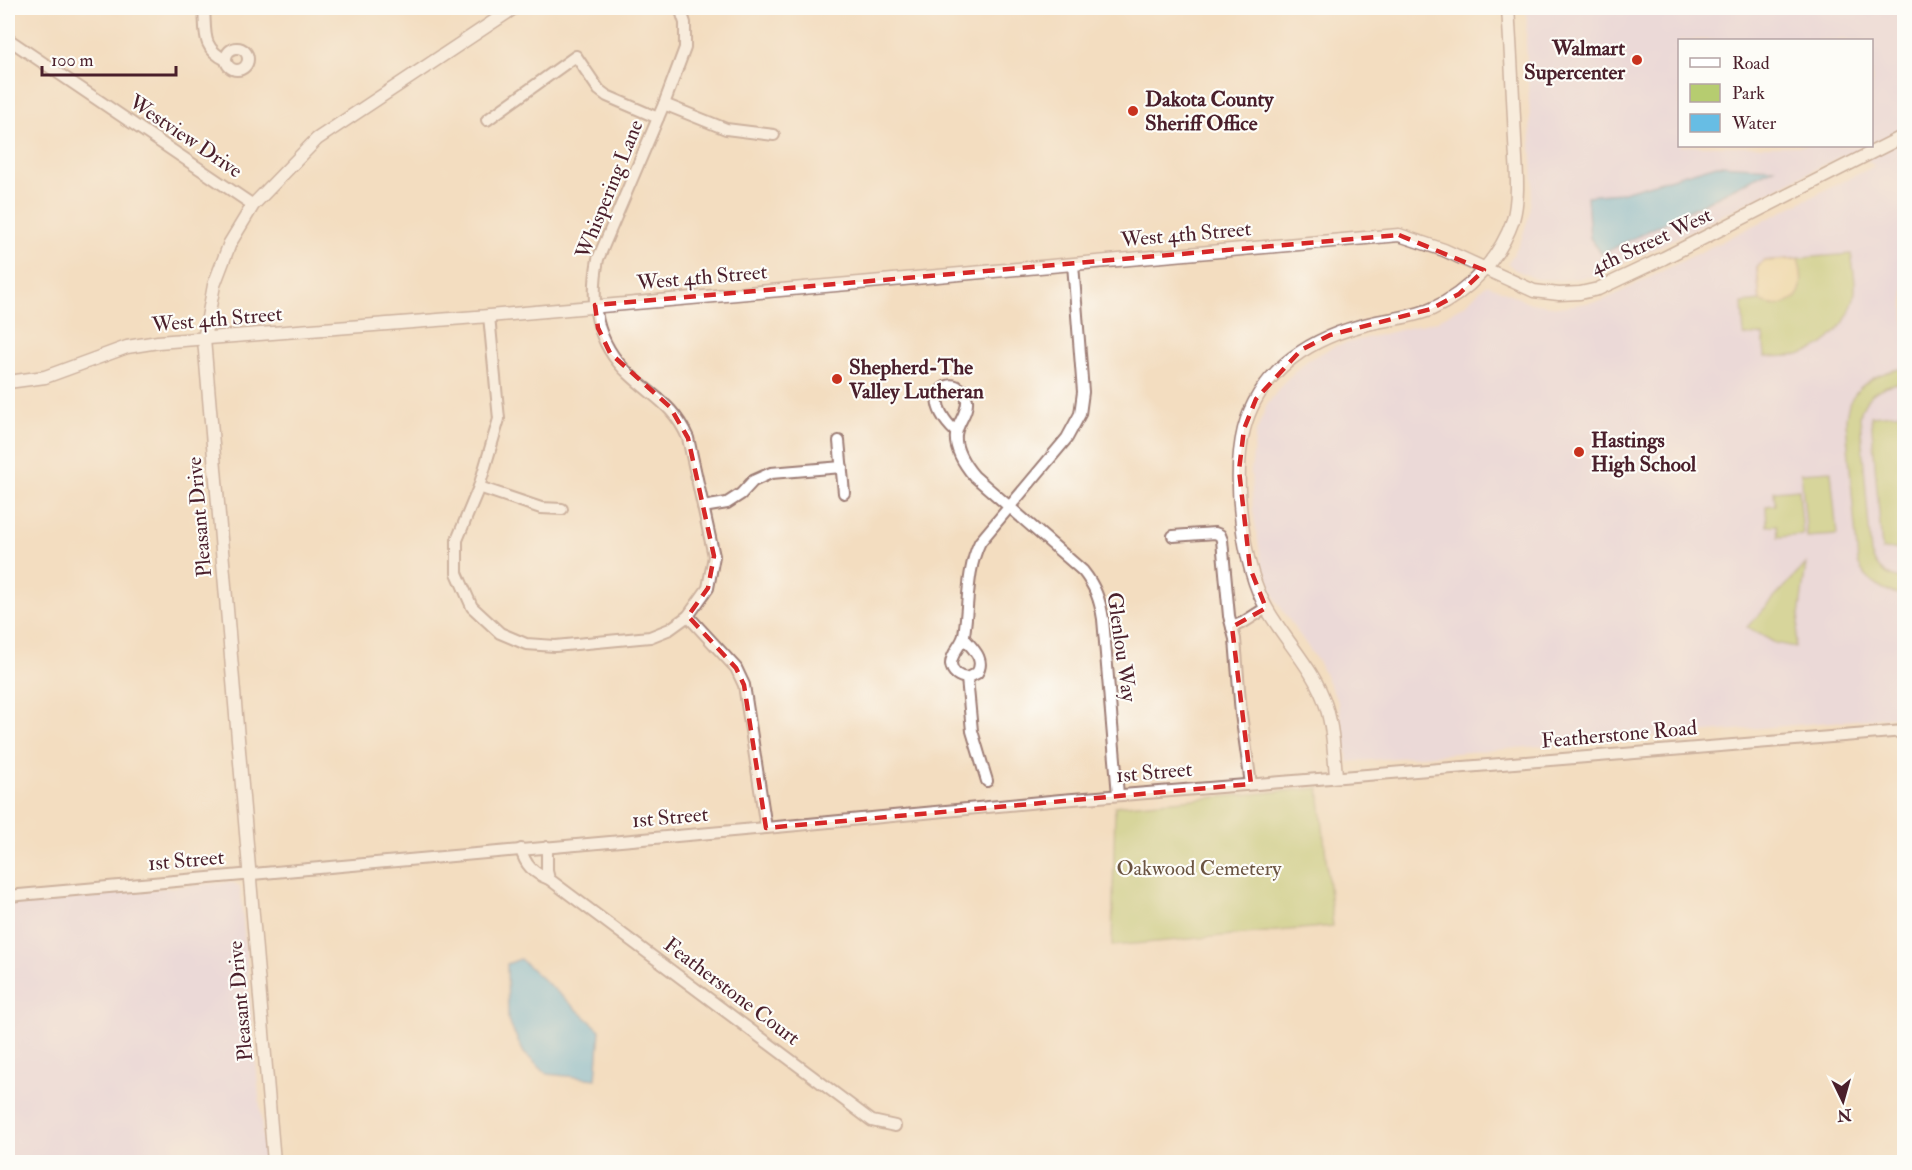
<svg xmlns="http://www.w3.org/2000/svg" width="1912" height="1170" font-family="'IM FELL Double Pica',serif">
<rect width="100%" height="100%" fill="#fdfcf7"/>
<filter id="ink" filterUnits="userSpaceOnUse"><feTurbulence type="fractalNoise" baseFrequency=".0167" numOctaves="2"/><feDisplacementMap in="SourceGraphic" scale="12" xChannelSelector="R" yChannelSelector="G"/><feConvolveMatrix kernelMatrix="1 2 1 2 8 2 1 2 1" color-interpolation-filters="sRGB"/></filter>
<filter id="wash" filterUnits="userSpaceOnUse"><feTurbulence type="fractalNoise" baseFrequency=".008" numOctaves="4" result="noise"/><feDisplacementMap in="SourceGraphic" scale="24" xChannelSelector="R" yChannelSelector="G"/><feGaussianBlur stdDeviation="1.35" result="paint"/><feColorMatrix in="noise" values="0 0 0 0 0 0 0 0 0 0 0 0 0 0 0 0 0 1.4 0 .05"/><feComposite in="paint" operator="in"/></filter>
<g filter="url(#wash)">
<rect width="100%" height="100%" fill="#f3ddc0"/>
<!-- built -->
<g fill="#e2d4f3" fill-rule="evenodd">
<path d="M 1527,8 L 1904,8 L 1904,716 L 1348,762 L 1338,702 L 1319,663 L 1277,602 L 1262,565 L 1253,510 L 1251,471 L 1256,432 L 1267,405 L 1285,381 L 1308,360 L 1335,346 L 1436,321 L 1466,304 L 1487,284 L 1531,303 L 1558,307 L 1602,301 L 1874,166 L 1861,154 L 1840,157 L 1648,252 L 1592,277 L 1562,280 L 1536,279 L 1514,269 L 1508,263 L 1521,241 L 1529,216 L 1533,179 L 1526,43 ZM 1680,40 L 1872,40 L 1872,146 L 1680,146 Z"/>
<polygon points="228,882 234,883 240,887 265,1162 8,1162 8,902"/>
</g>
<!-- green -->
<g fill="#b6cc70" stroke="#80764e" stroke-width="1.5">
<path d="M 1851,254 C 1853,266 1856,280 1855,292 C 1852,319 1829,347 1802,354 C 1791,357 1777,356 1765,357 L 1763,335 L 1744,336 L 1742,303 L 1760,301 L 1757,268 L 1763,261 Z"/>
<path d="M 1904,368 L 1904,382 C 1883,385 1863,394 1860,417 L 1871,553 C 1876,570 1888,577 1904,580 L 1904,596 C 1884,591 1866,583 1858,563 L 1846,422 C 1846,389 1874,373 1904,368 Z"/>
<polygon points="1904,413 1904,548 1882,550 1871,416"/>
<polygon points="1831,471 1837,535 1807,537 1801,473"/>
<polygon points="1799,489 1803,535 1778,537 1777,525 1767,526 1766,506 1775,505 1774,491"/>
<polygon points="1806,564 1795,647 1775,643 1747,627"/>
<polygon points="1319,788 1333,926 1112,946 1115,806"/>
</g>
<!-- sand -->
<path fill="#eeda9e" stroke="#9c7c64" stroke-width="1.5" d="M 1798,259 C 1803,276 1806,298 1784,304 C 1776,307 1768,305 1760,301 L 1757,268 L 1763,261 Z"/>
<!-- water -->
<g fill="#67bde4" stroke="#586e88" stroke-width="1.5">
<polygon points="1717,165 1774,168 1602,254 1590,238 1587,196 1620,193"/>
<polygon points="520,959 600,1030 596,1079 547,1074 524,1053 508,1020 507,964"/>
</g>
</g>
<g filter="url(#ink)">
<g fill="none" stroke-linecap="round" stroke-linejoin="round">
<!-- minor casing -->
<g stroke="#9e7e76" stroke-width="14">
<g id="minor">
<path d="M 204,8 C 206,32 201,48 226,60"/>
<polyline points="8,39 253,205"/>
<circle cx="237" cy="59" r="11"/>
<polyline points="664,104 726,129 774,135"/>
<polyline points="487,120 576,56 599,90 607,96 658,118"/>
<path d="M 489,316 L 499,419 L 479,487 L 457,540 L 457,573 L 472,607 L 500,633 L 526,644 L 555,646 L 650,637 L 670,629 L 688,616 L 708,588 L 714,556 L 688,438 C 673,404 654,398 629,374 C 595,342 590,303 598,259 L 664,104 L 685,48 L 685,23 L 680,8"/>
<path d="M 956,432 C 946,423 932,405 940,392 C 949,379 965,387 967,400 C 968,411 960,420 957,430 C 952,446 964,464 974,476 L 1083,571 C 1095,586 1100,600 1103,619 L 1118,795"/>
<polyline points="839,441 844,493"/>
<polyline points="479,487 541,508 562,509"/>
<polyline points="703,507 727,503 741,494 753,481 771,473 842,467"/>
<polyline points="1173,536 1215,533 1220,535 1222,540 1229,616 1235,639 1241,714 1251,784"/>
<polyline points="688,616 736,668 744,685 766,828"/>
<polyline points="1232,627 1244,622 1266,608"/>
<path d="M 964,638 C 972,648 986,659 977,673 L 967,678 C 959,677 952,673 951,664 C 951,653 962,645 964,635 C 969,604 966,571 980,542 L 1067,438 L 1080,414 L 1083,392 L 1073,264"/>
<polyline points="967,678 972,731 987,781"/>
<polyline points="8,814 8,816"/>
<polyline points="547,847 547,871 549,879"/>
<path d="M 521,849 C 525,865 533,873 549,879 L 872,1121 L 895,1126"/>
<polyline points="8,896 766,828 1061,800 1904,731"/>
</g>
</g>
<!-- tertiary casing -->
<g stroke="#9e7e76" stroke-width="15">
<g id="tertiary">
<polyline points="8,382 45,377 127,347 158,342 489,316 1399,235 1444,250 1534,291 1559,294 1580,293 1598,289 1664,258 1904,136"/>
<path d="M 1336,776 C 1334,753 1333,728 1326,706 C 1315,670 1286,642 1267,609 C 1242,566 1232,478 1244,429 C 1260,368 1314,336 1372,323 C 1392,319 1413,317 1432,309 C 1468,293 1500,258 1513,220 C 1520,195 1516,166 1515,140 C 1513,96 1511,52 1508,8"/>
<polyline points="274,1162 204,339 214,285 230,243 253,205 317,139 514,8"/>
</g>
</g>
<!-- minor -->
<use href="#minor" stroke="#fff" stroke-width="10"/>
<!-- tertiary -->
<use href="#tertiary" stroke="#fff" stroke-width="12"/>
</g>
</g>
<!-- marked area -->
<path d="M0 0H1912V1170H0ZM 1399,235 L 1484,270 L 1459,294 L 1431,309 L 1330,335 L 1301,350 L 1256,399 L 1244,429 L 1239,470 L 1250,568 L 1266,608 L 1232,627 L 1251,784 L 766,828 L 744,685 L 736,668 L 688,616 L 708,588 L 714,556 L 688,438 L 670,407 L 610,353 L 598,328 L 595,305 Z" fill="#f3ddc0" fill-opacity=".55" fill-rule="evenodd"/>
<path fill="none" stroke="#d62828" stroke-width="4.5" stroke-dasharray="12 8" stroke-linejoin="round" d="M 1399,235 L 1484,270 L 1459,294 L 1431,309 L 1330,335 L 1301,350 L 1256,399 L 1244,429 L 1239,470 L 1250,568 L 1266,608 L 1232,627 L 1251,784 L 766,828 L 744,685 L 736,668 L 688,616 L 708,588 L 714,556 L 688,438 L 670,407 L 610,353 L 598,328 L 595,305 Z"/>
<!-- markers -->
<g fill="#c8321e" stroke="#fdfcf7" stroke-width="2">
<circle cx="1637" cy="60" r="6"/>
<circle cx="1133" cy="111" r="6"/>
<circle cx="837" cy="379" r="6"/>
<circle cx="1579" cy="452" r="6"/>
</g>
<g text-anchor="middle" stroke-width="4.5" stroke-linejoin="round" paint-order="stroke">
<!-- poi labels -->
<g font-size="21" font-weight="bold" fill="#4a1f2b" stroke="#fdfcf7" text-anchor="start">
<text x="1625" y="55" text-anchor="end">Walmart<tspan x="1625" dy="24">Supercenter</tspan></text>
<text x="1145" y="106">Dakota County<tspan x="1145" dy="24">Sheriff Office</tspan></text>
<text x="849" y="374">Shepherd-The<tspan x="849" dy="24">Valley Lutheran</tspan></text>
<text x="1591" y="447">Hastings<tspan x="1591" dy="24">High School</tspan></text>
</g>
<!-- street labels -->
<g font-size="21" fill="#4a1f2b" stroke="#fdfcf7">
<text transform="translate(186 136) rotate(34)" y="7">Westview Drive</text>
<text transform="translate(609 189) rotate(-68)" y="7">Whispering Lane</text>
<text transform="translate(1186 234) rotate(-5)" y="7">West 4th Street</text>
<text transform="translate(1651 241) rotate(-25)" y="7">4th Street West</text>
<text transform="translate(702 277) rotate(-5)" y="7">West 4th Street</text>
<text transform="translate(217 319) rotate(-5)" y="7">West 4th Street</text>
<text transform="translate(199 517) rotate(-95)" y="7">Pleasant Drive</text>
<text transform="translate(1122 647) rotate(82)" y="7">Glenlou Way</text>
<text transform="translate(1619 734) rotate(-5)" y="7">Featherstone Road</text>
<text transform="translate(1154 772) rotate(-5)" y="7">1st Street</text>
<text transform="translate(670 817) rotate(-5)" y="7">1st Street</text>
<text transform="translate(186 860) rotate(-5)" y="7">1st Street</text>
<text transform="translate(732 991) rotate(37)" y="7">Featherstone Court</text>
<text transform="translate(240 1001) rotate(-95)" y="7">Pleasant Drive</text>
</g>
<!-- park labels -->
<g font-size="21" fill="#6a5340" stroke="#fdfcf7">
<text x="1199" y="875">Oakwood Cemetery</text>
</g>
</g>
<!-- margin -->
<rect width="1912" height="1170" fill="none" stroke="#fdfcf7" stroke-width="30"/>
<!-- legend -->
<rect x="1678" y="39" width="195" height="108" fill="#fdfcf7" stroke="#b5a4a5" stroke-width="1.5"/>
<rect x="1690" y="58" width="30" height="9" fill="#ffffff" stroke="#b5a4a5" stroke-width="1.5"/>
<text x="1732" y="69" font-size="18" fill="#4a1f2b">Road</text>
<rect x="1690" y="84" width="30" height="18" fill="#b6cc70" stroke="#b5a4a5" stroke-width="1.5"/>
<text x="1732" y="99" font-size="18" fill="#4a1f2b">Park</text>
<rect x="1690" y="114" width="30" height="18" fill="#67bde4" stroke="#b5a4a5" stroke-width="1.5"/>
<text x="1732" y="129" font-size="18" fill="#4a1f2b">Water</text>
<!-- north arrow -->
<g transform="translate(1843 1101) rotate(175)" stroke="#fdfcf7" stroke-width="4.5" paint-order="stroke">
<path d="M0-4.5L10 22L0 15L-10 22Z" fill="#4a1f2b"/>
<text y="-9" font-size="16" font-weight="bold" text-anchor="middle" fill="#4a1f2b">N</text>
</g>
<!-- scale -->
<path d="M42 66v9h134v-9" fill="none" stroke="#4a1f2b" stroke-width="3"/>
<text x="51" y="66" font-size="18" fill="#4a1f2b" stroke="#fdfcf7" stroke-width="4.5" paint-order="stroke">100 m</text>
</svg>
